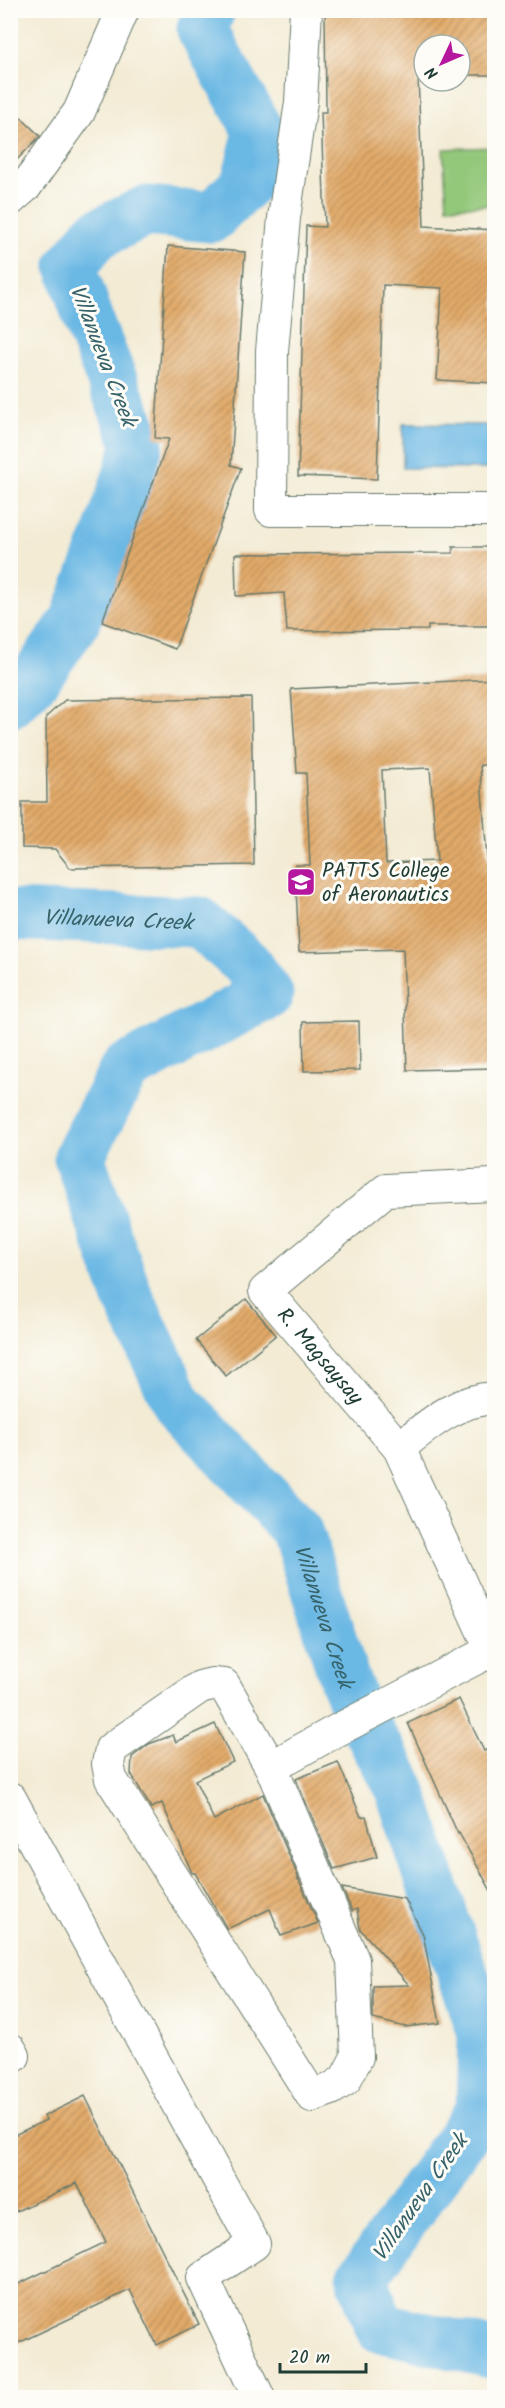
<svg xmlns="http://www.w3.org/2000/svg" width="505" height="2408" font-family="Kalam,sans-serif">
<defs>
<pattern id="building-hatch" width="6" height="6" patternUnits="userSpaceOnUse" patternTransform="scale(1.5)"><rect width="6" height="6" fill="#e2aa69"/><path d="M-1 1l2-2M0 6l6-6M5 7l2-2" fill="none" stroke="#b78c57"/></pattern>
</defs>
<rect width="100%" height="100%" fill="#fdfcf7"/>
<filter id="ink" filterUnits="userSpaceOnUse"><feTurbulence type="fractalNoise" baseFrequency=".0167" numOctaves="2"/><feDisplacementMap in="SourceGraphic" scale="12" xChannelSelector="R" yChannelSelector="G"/><feConvolveMatrix kernelMatrix="1 2 1 2 8 2 1 2 1" color-interpolation-filters="sRGB"/></filter>
<filter id="wash" filterUnits="userSpaceOnUse"><feTurbulence type="fractalNoise" baseFrequency=".008" numOctaves="4" result="noise"/><feDisplacementMap in="SourceGraphic" scale="24" xChannelSelector="R" yChannelSelector="G"/><feGaussianBlur stdDeviation="1.35" result="paint"/><feColorMatrix in="noise" values="0 0 0 0 0 0 0 0 0 0 0 0 0 0 0 0 0 1.4 0 .05"/><feComposite in="paint" operator="in"/></filter>
<g filter="url(#wash)">
<rect width="100%" height="100%" fill="#f3ebd4"/>
<!-- park -->
<polygon fill="#93c779" stroke="#598256" stroke-width="1.5" points="494,147 494,205 447,207 443,149"/>
<!-- water -->
<polygon fill="#6ab8e4" stroke="#447a8c" stroke-width="1.5" points="403,424 488,425 488,469 403,468"/>
<g fill="none" stroke-linecap="round" stroke-linejoin="round">
<!-- river -->
<g stroke="#6ab8e4" stroke-width="51">
<polyline points="10,703 35,678 75,621 109,533 138,445 91,327 71,266 96,235 146,211 212,217 246,184 259,132 202,29 210,10"/>
<path id="s1" d="M 10,915 L 199,922 L 246,963 L 268,994 L 125,1069 L 79,1157 L 127,1295 L 177,1402 L 297,1531 L 345,1681 L 359,1715 L 397,1781 L 483,2033 L 481,2110 L 362,2278 L 380,2327 L 494,2354"/>
</g>
</g>
<g id="blocks">
<!-- building -->
<g fill="url(#building-hatch)" fill-rule="evenodd">
<polygon points="325,10 495,10 495,75 460,75 460,45 424,45 424,76 418,76 424,226 495,230 495,383 437,380 442,288 383,285 377,479 298,476 306,226 325,227 321,112 326,112"/>
<polygon points="10,107 40,136 10,167"/>
<polygon points="168,246 245,252 231,465 241,468 175,649 102,622 169,439 155,438"/>
<polygon points="453,547 495,547 495,626 428,626 428,630 287,631 284,593 236,596 235,554 453,553"/>
<path d="M 495,679 L 495,765 L 480,765 L 487,858 L 495,858 L 495,1068 L 407,1070 L 403,949 L 299,952 L 295,865 L 310,865 L 306,773 L 297,773 L 291,689 ZM 430,768 L 437,861 L 386,863 L 382,770 Z"/>
<polygon points="251,698 254,865 70,868 55,849 22,848 22,802 47,802 46,717 65,700"/>
<polygon points="359,1021 360,1070 304,1071 303,1022"/>
<polygon points="246,1299 276,1335 226,1376 196,1340"/>
<polygon points="459,1699 484,1751 495,1746 495,1898 459,1833 458,1834 408,1723"/>
<polygon points="215,1724 233,1762 195,1780 214,1820 263,1794 299,1879 297,1879 299,1880 318,1923 281,1936 270,1909 227,1929 195,1873 192,1873 162,1803 151,1808 131,1774 132,1757 149,1744 173,1735 176,1742"/>
<polygon points="338,1762 361,1817 366,1816 377,1857 334,1869 296,1779"/>
<polygon points="342,1888 405,1899 423,1934 440,2023 405,2027 373,2019 373,1986 409,1985 360,1929 357,1909 352,1911"/>
<polygon points="85,2096 199,2324 157,2345 130,2290 10,2347 10,2288 106,2242 77,2183 10,2214 10,2137 46,2120 44,2116"/>
</g>
</g>
</g>
<g filter="url(#ink)">
<use href="#blocks" fill-opacity="0" stroke="#697a6c" stroke-width="1.5"/>
<g fill="none" stroke-linecap="round" stroke-linejoin="round">
<!-- minor casing -->
<g stroke="#697a6c" stroke-width="34">
<g id="minor">
<polyline points="306,10 301,102 284,218 272,351 271,510 494,510"/>
<polyline points="10,200 26,186 79,112 123,10"/>
<path id="s2" d="M 494,1185 L 386,1190 L 265,1291 L 399,1448 L 494,1656"/>
<path d="M 399,1448 C 428,1425 456,1400 494,1398"/>
<polygon points="212,1684 224,1685 271,1767 353,1960 357,2057 345,2080 331,2089 312,2096 111,1779 108,1764 111,1749 200,1687"/>
<polyline points="271,1767 332,1733 494,1649"/>
<polyline points="10,1798 254,2244 203,2278 259,2398"/>
<polyline points="10,2049 14,2056"/>
</g>
</g>
<!-- minor -->
<use href="#minor" stroke="#fff" stroke-width="32"/>
</g>
</g>
<!-- icons -->
<defs>
<g id="university-square" transform="scale(1.5)"><rect x="-9" y="-9" width="18" height="18" rx="4" fill="#b5179e" stroke="#fdfcf7"/><path d="M0-5L7-2L0 1L-7-2ZM-4 1L0 2.5L4 1V4Q0 6-4 4Z" fill="#fff"/></g>
</defs>
<g fill-rule="evenodd">
<use href="#university-square" x="301" y="882"/>
</g>
<g text-anchor="middle" stroke-width="6" stroke-linejoin="round" paint-order="stroke">
<!-- poi labels -->
<g font-size="21" fill="#1f3d34" stroke="#fdfcf7" text-anchor="start">
<text x="322" y="877">PATTS College<tspan x="322" dy="24">of Aeronautics</tspan></text>
</g>
<!-- street labels -->
<g font-size="21" fill="#1f3d34" stroke="#fdfcf7">
<text dy="7" stroke="none"><textPath href="#s2" startOffset="351">R. Magsaysay</textPath></text>
</g>
<!-- water labels -->
<g font-size="22" font-style="italic" fill="#366269" stroke="#fdfcf7">
<text transform="translate(104 355) rotate(69)" y="8">Villanueva Creek</text>
<text dy="8" stroke="none"><textPath href="#s1" startOffset="108">Villanueva Creek</textPath></text>
<text dy="8" stroke="none"><textPath href="#s1" startOffset="1080">Villanueva Creek</textPath></text>
<text transform="translate(419 2197) rotate(-55)" y="8">Villanueva Creek</text>
</g>
</g>
<!-- margin -->
<rect width="505" height="2408" fill="none" stroke="#fdfcf7" stroke-width="36"/>
<!-- north arrow -->
<g transform="translate(442 63) rotate(226)"><circle r="28" fill="#fdfcf7" stroke="#a4b0a9" stroke-width="1.5"/>
<path d="M0-4.5L10 22L0 15L-10 22Z" fill="#b5179e"/>
<text y="-9" font-size="16" font-weight="bold" text-anchor="middle" fill="#1f3d34">N</text>
</g>
<!-- scale -->
<path d="M280 2363v9h86v-9" fill="none" stroke="#1f3d34" stroke-width="3"/>
<text x="289" y="2363" font-size="18" fill="#1f3d34" stroke="#fdfcf7" stroke-width="4.5" paint-order="stroke">20 m</text>
</svg>
